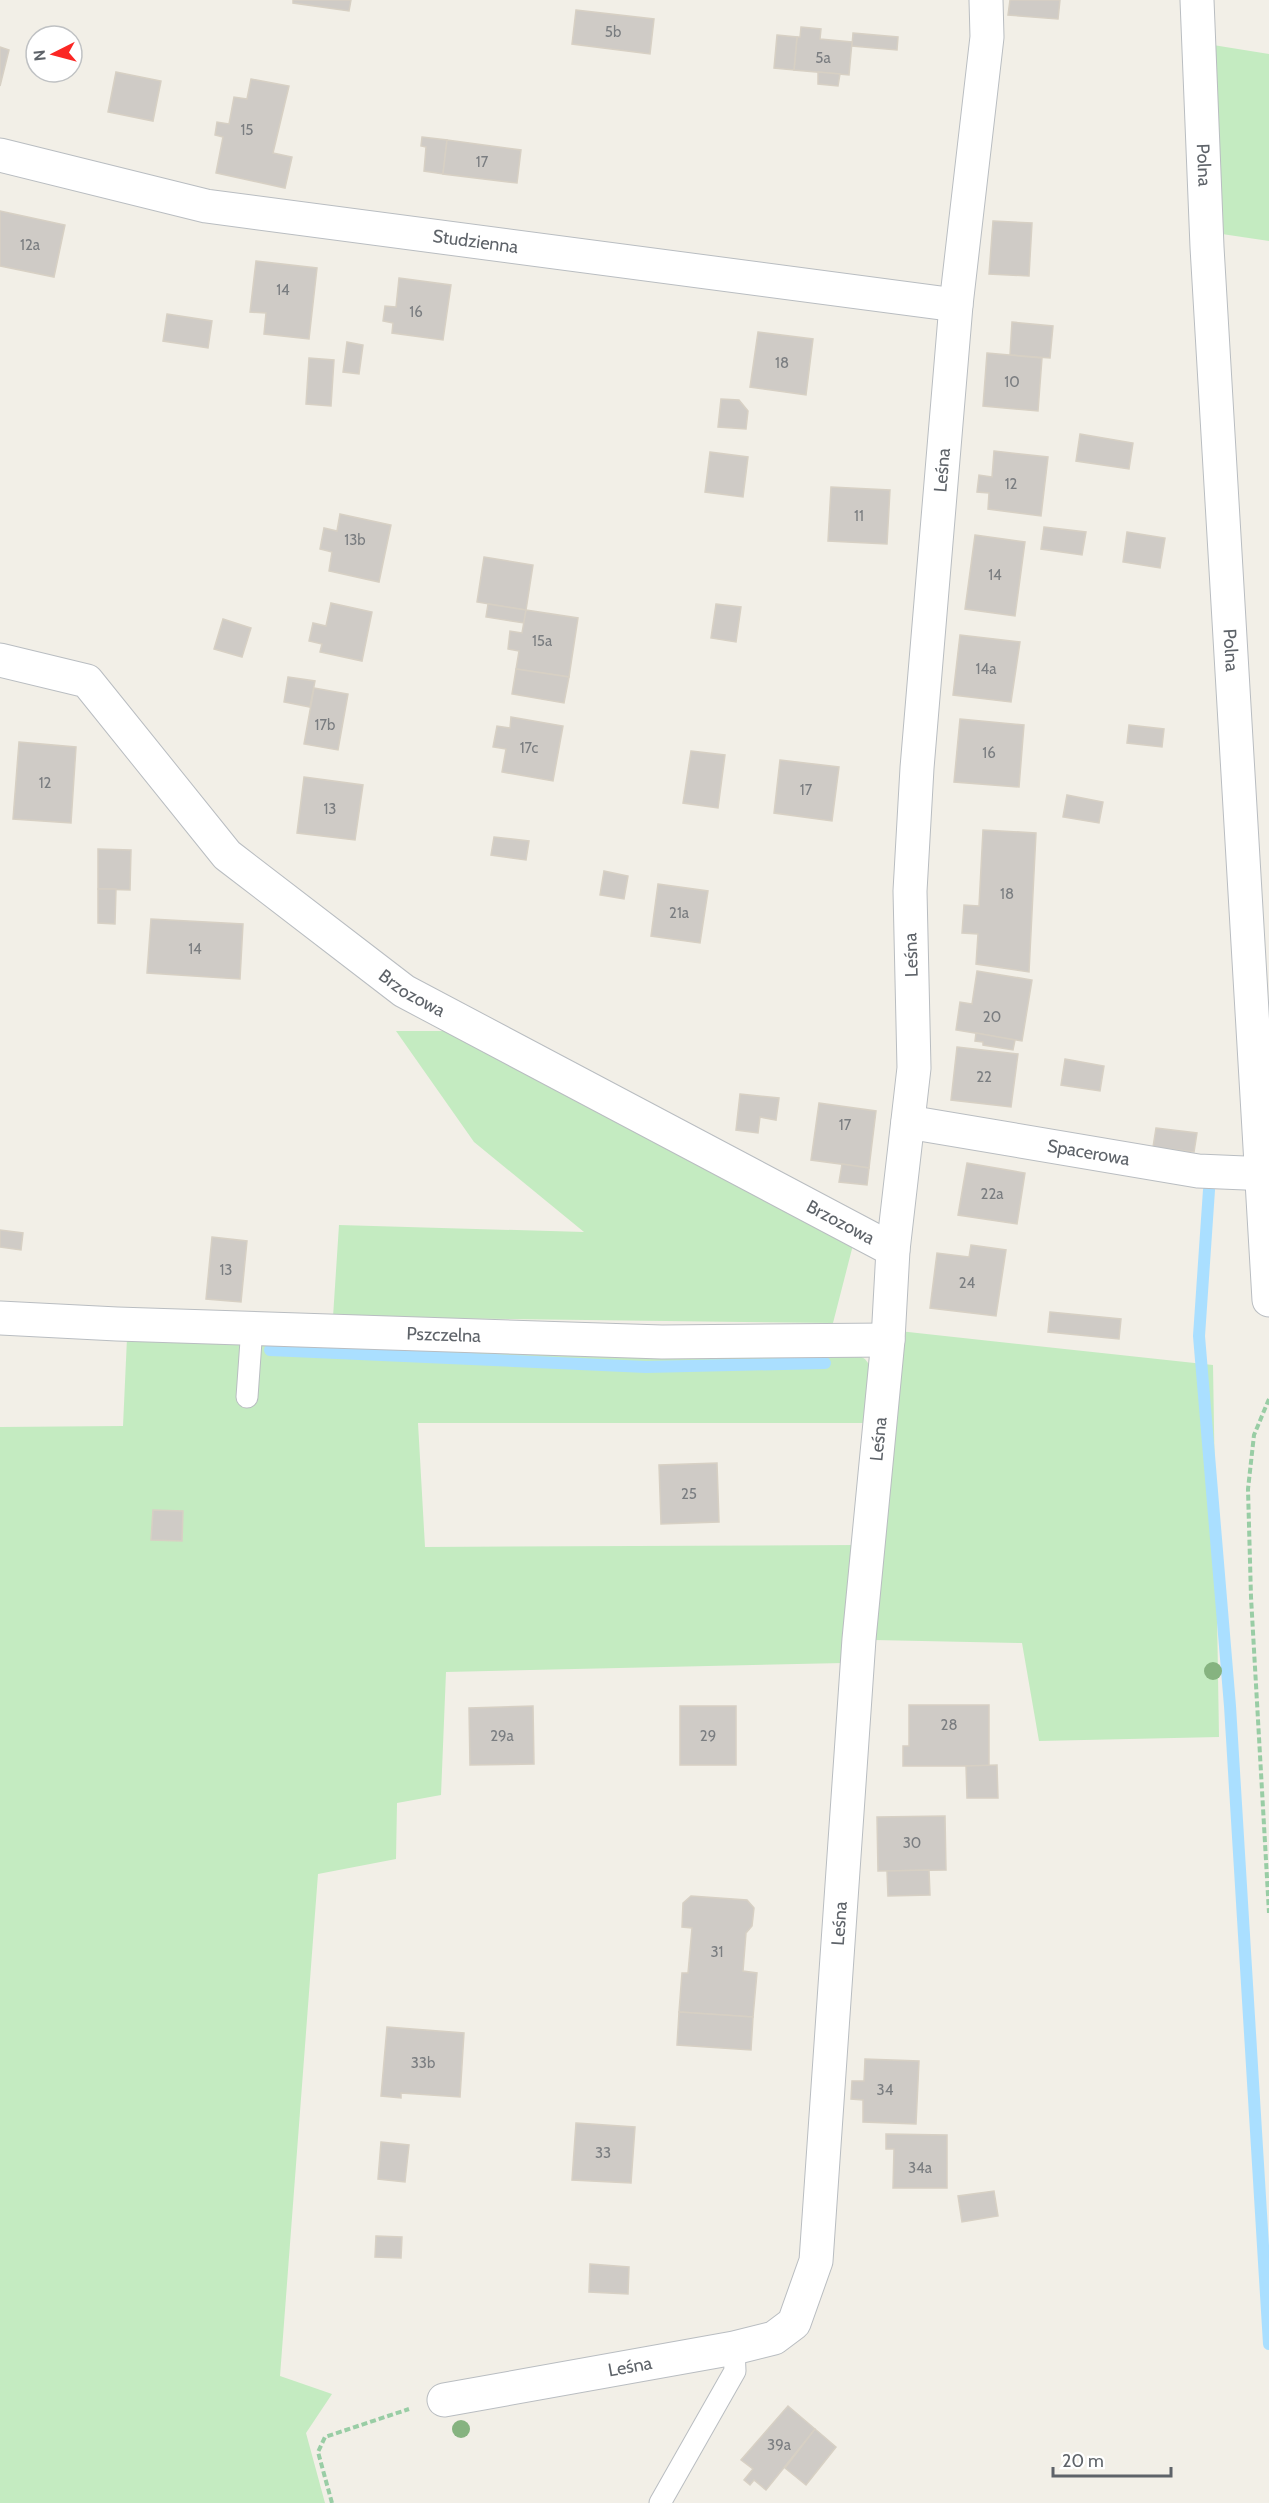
<svg xmlns="http://www.w3.org/2000/svg" width="1269" height="2503" font-family="Cabin,sans-serif">
<rect width="100%" height="100%" fill="#f2efe7"/>
<!-- green -->
<g fill="#c4ebc1">
<polygon points="1213,45 1269,54 1269,241 1222,234"/>
<polygon points="396,1031 454,1031 853,1245 833,1323 333,1317 339,1225 584,1232 474,1142"/>
<polygon points="899,1331 1213,1365 1219,1737 1039,1741 1022,1643 874,1640"/>
<polygon points="127,1338 856,1354 865,1359 871,1367 867,1423 418,1423 425,1547 856,1545 844,1663 446,1672 441,1795 397,1803 396,1859 318,1874 280,2376 332,2394 306,2433 325,2503 0,2503 0,1427 123,1426"/>
</g>
<g fill="none" stroke-linecap="round" stroke-linejoin="round">
<!-- stream -->
<g stroke="#aadfff" stroke-width="12">
<polyline points="1209,1190 1199,1336 1230,1706 1269,2344"/>
<polyline points="270,1350 646,1367 825,1363"/>
</g>
</g>
<!-- building -->
<g fill="#cfcbc6" stroke="#d7d0c4" stroke-width="1.5">
<polygon points="293,0 351,0 349,11 293,3"/>
<polygon points="1010,0 1060,0 1058,19 1008,15"/>
<polygon points="576,10 654,19 650,54 572,44"/>
<polygon points="801,27 821,29 820,39 852,42 849,75 794,70 797,37 800,37"/>
<polygon points="853,33 898,37 897,50 852,46"/>
<polygon points="777,35 797,37 794,70 774,68"/>
<polygon points="0,47 9,50 0,86"/>
<polygon points="116,72 161,81 153,121 108,112"/>
<polygon points="818,72 840,74 838,86 818,84"/>
<polygon points="251,79 289,86 273,153 292,157 285,188 216,173 223,137 215,135 217,122 229,124 234,97 247,99"/>
<polygon points="422,137 447,140 443,174 424,171 426,147 421,146"/>
<polygon points="447,140 521,150 517,183 443,174"/>
<polygon points="0,211 65,225 54,277 0,266"/>
<polygon points="993,221 1032,223 1029,276 989,274"/>
<polygon points="256,261 317,268 309,339 264,334 266,313 250,312"/>
<polygon points="399,278 451,285 443,340 392,333 393,323 383,321 385,306 396,307"/>
<polygon points="167,314 212,321 208,348 163,341"/>
<polygon points="1012,322 1053,326 1050,358 1010,355"/>
<polygon points="758,332 813,339 806,395 750,387"/>
<polygon points="347,342 363,345 359,374 343,372"/>
<polygon points="987,353 1042,358 1038,411 983,406"/>
<polygon points="309,358 334,360 331,406 306,404"/>
<polygon points="721,399 739,400 748,411 746,429 718,427"/>
<polygon points="1080,434 1133,443 1129,469 1076,461"/>
<polygon points="994,451 1048,457 1041,516 988,509 989,493 977,492 979,475 992,477"/>
<polygon points="710,452 748,457 743,497 705,492"/>
<polygon points="831,487 890,490 887,544 828,541"/>
<polygon points="340,514 391,525 379,582 329,571 332,552 320,549 324,528 337,531"/>
<polygon points="1044,527 1086,532 1082,555 1041,549"/>
<polygon points="1127,532 1165,538 1160,568 1123,562"/>
<polygon points="975,535 1025,542 1015,616 965,609"/>
<polygon points="484,557 533,565 526,610 477,602"/>
<polygon points="331,603 372,612 362,661 320,652 322,644 309,641 313,623 326,626"/>
<polygon points="488,604 526,610 524,623 486,617"/>
<polygon points="716,604 741,607 736,642 711,638"/>
<polygon points="526,610 578,618 569,677 516,669 519,651 508,649 510,631 522,633"/>
<polygon points="223,619 251,628 242,657 214,649"/>
<polygon points="960,635 1020,642 1011,702 953,695"/>
<polygon points="516,669 569,677 564,703 512,694"/>
<polygon points="288,677 315,681 310,707 284,702"/>
<polygon points="314,688 348,694 338,750 304,744"/>
<polygon points="511,717 563,726 553,781 502,772 506,749 493,747 497,726 510,728"/>
<polygon points="960,719 1024,725 1019,787 954,782"/>
<polygon points="1129,725 1164,729 1162,747 1127,743"/>
<polygon points="19,742 76,747 71,823 13,819"/>
<polygon points="691,751 725,755 718,808 683,803"/>
<polygon points="780,760 839,767 832,821 774,813"/>
<polygon points="304,777 363,785 355,840 297,833"/>
<polygon points="1067,795 1103,802 1099,823 1063,817"/>
<polygon points="983,830 1036,833 1029,972 976,964 978,934 962,933 964,905 979,906"/>
<polygon points="494,837 529,841 526,860 491,855"/>
<polygon points="98,849 131,850 130,890 98,889"/>
<polygon points="604,871 628,876 624,899 600,895"/>
<polygon points="658,884 708,891 700,943 651,936"/>
<polygon points="98,889 116,889 115,924 98,923"/>
<polygon points="151,919 243,924 240,979 147,973"/>
<polygon points="977,971 1032,980 1022,1041 956,1030 960,1002 972,1004"/>
<polygon points="976,1033 1015,1040 1013,1050 983,1045 983,1042 975,1041"/>
<polygon points="957,1047 1018,1054 1011,1107 951,1100"/>
<polygon points="1065,1059 1104,1066 1100,1091 1061,1085"/>
<polygon points="740,1094 779,1098 776,1120 760,1117 758,1133 736,1130"/>
<polygon points="819,1103 876,1111 869,1168 811,1160"/>
<polygon points="1156,1128 1197,1133 1194,1152 1153,1147"/>
<polygon points="967,1163 1025,1173 1017,1224 958,1215"/>
<polygon points="842,1164 869,1168 867,1185 839,1182"/>
<polygon points="0,1230 23,1233 21,1250 0,1247"/>
<polygon points="212,1237 247,1241 241,1302 206,1299"/>
<polygon points="971,1245 1006,1250 996,1316 930,1308 937,1253 969,1257"/>
<polygon points="1050,1312 1121,1319 1119,1339 1048,1332"/>
<polygon points="717,1463 719,1522 661,1524 659,1465"/>
<polygon points="153,1510 183,1511 182,1541 151,1540"/>
<polygon points="909,1705 989,1705 989,1766 903,1766 903,1746 909,1746"/>
<polygon points="533,1706 534,1764 470,1765 469,1708"/>
<rect x="680" y="1706" width="56" height="59"/>
<polygon points="997,1765 998,1798 967,1798 966,1766"/>
<polygon points="945,1816 946,1870 878,1871 877,1817"/>
<polygon points="929,1870 930,1895 888,1896 887,1871"/>
<polygon points="691,1896 747,1900 754,1908 752,1926 746,1933 743,1971 757,1973 753,2017 679,2012 682,1973 688,1973 692,1928 682,1927 683,1903"/>
<polygon points="679,2012 753,2017 751,2050 677,2045"/>
<polygon points="387,2027 464,2033 460,2097 401,2093 401,2098 381,2096"/>
<polygon points="865,2059 919,2061 916,2124 863,2122 863,2100 851,2099 852,2081 864,2081"/>
<polygon points="576,2123 635,2127 631,2183 572,2180"/>
<polygon points="886,2134 947,2135 947,2188 893,2188 894,2149 886,2149"/>
<polygon points="381,2142 409,2145 405,2182 378,2179"/>
<polygon points="994,2191 998,2216 962,2222 958,2196"/>
<polygon points="376,2236 402,2237 401,2258 375,2257"/>
<polygon points="590,2264 629,2267 628,2294 589,2292"/>
<polygon points="788,2406 815,2429 766,2490 754,2480 750,2485 744,2480 753,2469 741,2460"/>
<polygon points="815,2429 836,2447 806,2485 785,2468"/>
</g>
<g fill="none" stroke-linecap="round" stroke-linejoin="round">
<!-- service casing -->
<g stroke="#b9bdc1" stroke-width="23">
<g id="service">
<polyline points="247,1397 252,1327"/>
<polyline points="660,2503 735,2371 734,2348"/>
</g>
</g>
<!-- minor casing -->
<g stroke="#b9bdc1" stroke-width="35">
<g id="minor">
<path id="s1" d="M 1197,0 L 1207,247 L 1269,1300"/>
<path id="s2" d="M 0,155 L 206,206 L 956,305"/>
<path id="s3" d="M 0,660 L 87,681 L 227,855 L 404,991 L 893,1250"/>
<path id="s4" d="M 908,1122 L 1198,1171 L 1269,1174"/>
<path id="s5" d="M 0,1318 L 117,1324 L 662,1342 L 888,1340"/>
<path id="s6" d="M 444,2400 L 734,2348 L 774,2338 L 794,2323 L 816,2261 L 859,1639 L 888,1340 L 893,1250 L 914,1068 L 910,891 L 917,768 L 956,305 L 987,37 L 986,0"/>
</g>
</g>
<!-- path -->
<g stroke="#99cda5" stroke-width="4" stroke-dasharray="6 3" stroke-linecap="butt">
<polyline points="1269,1399 1254,1435 1248,1489 1251,1597 1269,1913"/>
<polyline points="332,2503 318,2452 325,2437 409,2409"/>
</g>
<!-- service -->
<use href="#service" stroke="#fff" stroke-width="21"/>
<!-- minor -->
<use href="#minor" stroke="#fff" stroke-width="33"/>
</g>
<!-- trees -->
<g fill="#86b380">
<circle cx="1213" cy="1671" r="9"/>
<circle cx="461" cy="2429" r="9"/>
</g>
<g text-anchor="middle" stroke-width="4.5" stroke-linejoin="round" paint-order="stroke">
<!-- number labels -->
<g font-size="15" fill="#7a7d80">
<text x="613" y="37">5b</text>
<text x="823" y="63">5a</text>
<text x="247" y="135">15</text>
<text x="482" y="167">17</text>
<text x="30" y="250">12a</text>
<text x="283" y="295">14</text>
<text x="416" y="317">16</text>
<text x="782" y="368">18</text>
<text x="1012" y="387">10</text>
<text x="1011" y="489">12</text>
<text x="859" y="521">11</text>
<text x="355" y="545">13b</text>
<text x="995" y="580">14</text>
<text x="542" y="646">15a</text>
<text x="986" y="674">14a</text>
<text x="325" y="730">17b</text>
<text x="529" y="753">17c</text>
<text x="989" y="758">16</text>
<text x="45" y="788">12</text>
<text x="806" y="795">17</text>
<text x="330" y="814">13</text>
<text x="1007" y="899">18</text>
<text x="679" y="918">21a</text>
<text x="195" y="954">14</text>
<text x="992" y="1022">20</text>
<text x="984" y="1082">22</text>
<text x="845" y="1130">17</text>
<text x="992" y="1199">22a</text>
<text x="226" y="1275">13</text>
<text x="967" y="1288">24</text>
<text x="689" y="1499">25</text>
<text x="949" y="1730">28</text>
<text x="502" y="1741">29a</text>
<text x="708" y="1741">29</text>
<text x="912" y="1848">30</text>
<text x="717" y="1957">31</text>
<text x="423" y="2068">33b</text>
<text x="885" y="2095">34</text>
<text x="603" y="2158">33</text>
<text x="920" y="2173">34a</text>
<text x="779" y="2450">39a</text>
</g>
<!-- street labels -->
<g font-size="18" fill="#5e6369" stroke="#fff">
<text dy="6" stroke="none"><textPath href="#s1" startOffset="165">Polna</textPath></text>
<text dy="6" stroke="none"><textPath href="#s2" startOffset="484">Studzienna</textPath></text>
<text dy="6" stroke="none"><textPath href="#s6" startOffset="2223">Leśna</textPath></text>
<text dy="6" stroke="none"><textPath href="#s1" startOffset="651">Polna</textPath></text>
<text transform="translate(911 955) rotate(-92)" y="6">Leśna</text>
<text dy="6" stroke="none"><textPath href="#s3" startOffset="544">Brzozowa</textPath></text>
<text dy="6" stroke="none"><textPath href="#s4" startOffset="183">Spacerowa</textPath></text>
<text dy="6" stroke="none"><textPath href="#s3" startOffset="1030">Brzozowa</textPath></text>
<text dy="6" stroke="none"><textPath href="#s5" startOffset="444">Pszczelna</textPath></text>
<text dy="6" stroke="none"><textPath href="#s6" startOffset="1251">Leśna</textPath></text>
<text dy="6" stroke="none"><textPath href="#s6" startOffset="765">Leśna</textPath></text>
<text dy="6" stroke="none"><textPath href="#s6" startOffset="189">Leśna</textPath></text>
</g>
</g>
<!-- north arrow -->
<g transform="translate(54 54) rotate(264)"><circle r="28" fill="#ffffff" stroke="#bfc1c3" stroke-width="1.5"/>
<path d="M0-4.5L10 22L0 15L-10 22Z" fill="#fb2724"/>
<text y="-9" font-size="16" font-weight="bold" text-anchor="middle" fill="#5e6369">N</text>
</g>
<!-- scale -->
<path d="M1053 2467v9h118v-9" fill="none" stroke="#5e6369" stroke-width="3"/>
<text x="1062" y="2467" font-size="18" fill="#5e6369" stroke="#ffffff" stroke-width="4.5" paint-order="stroke">20 m</text>
</svg>
